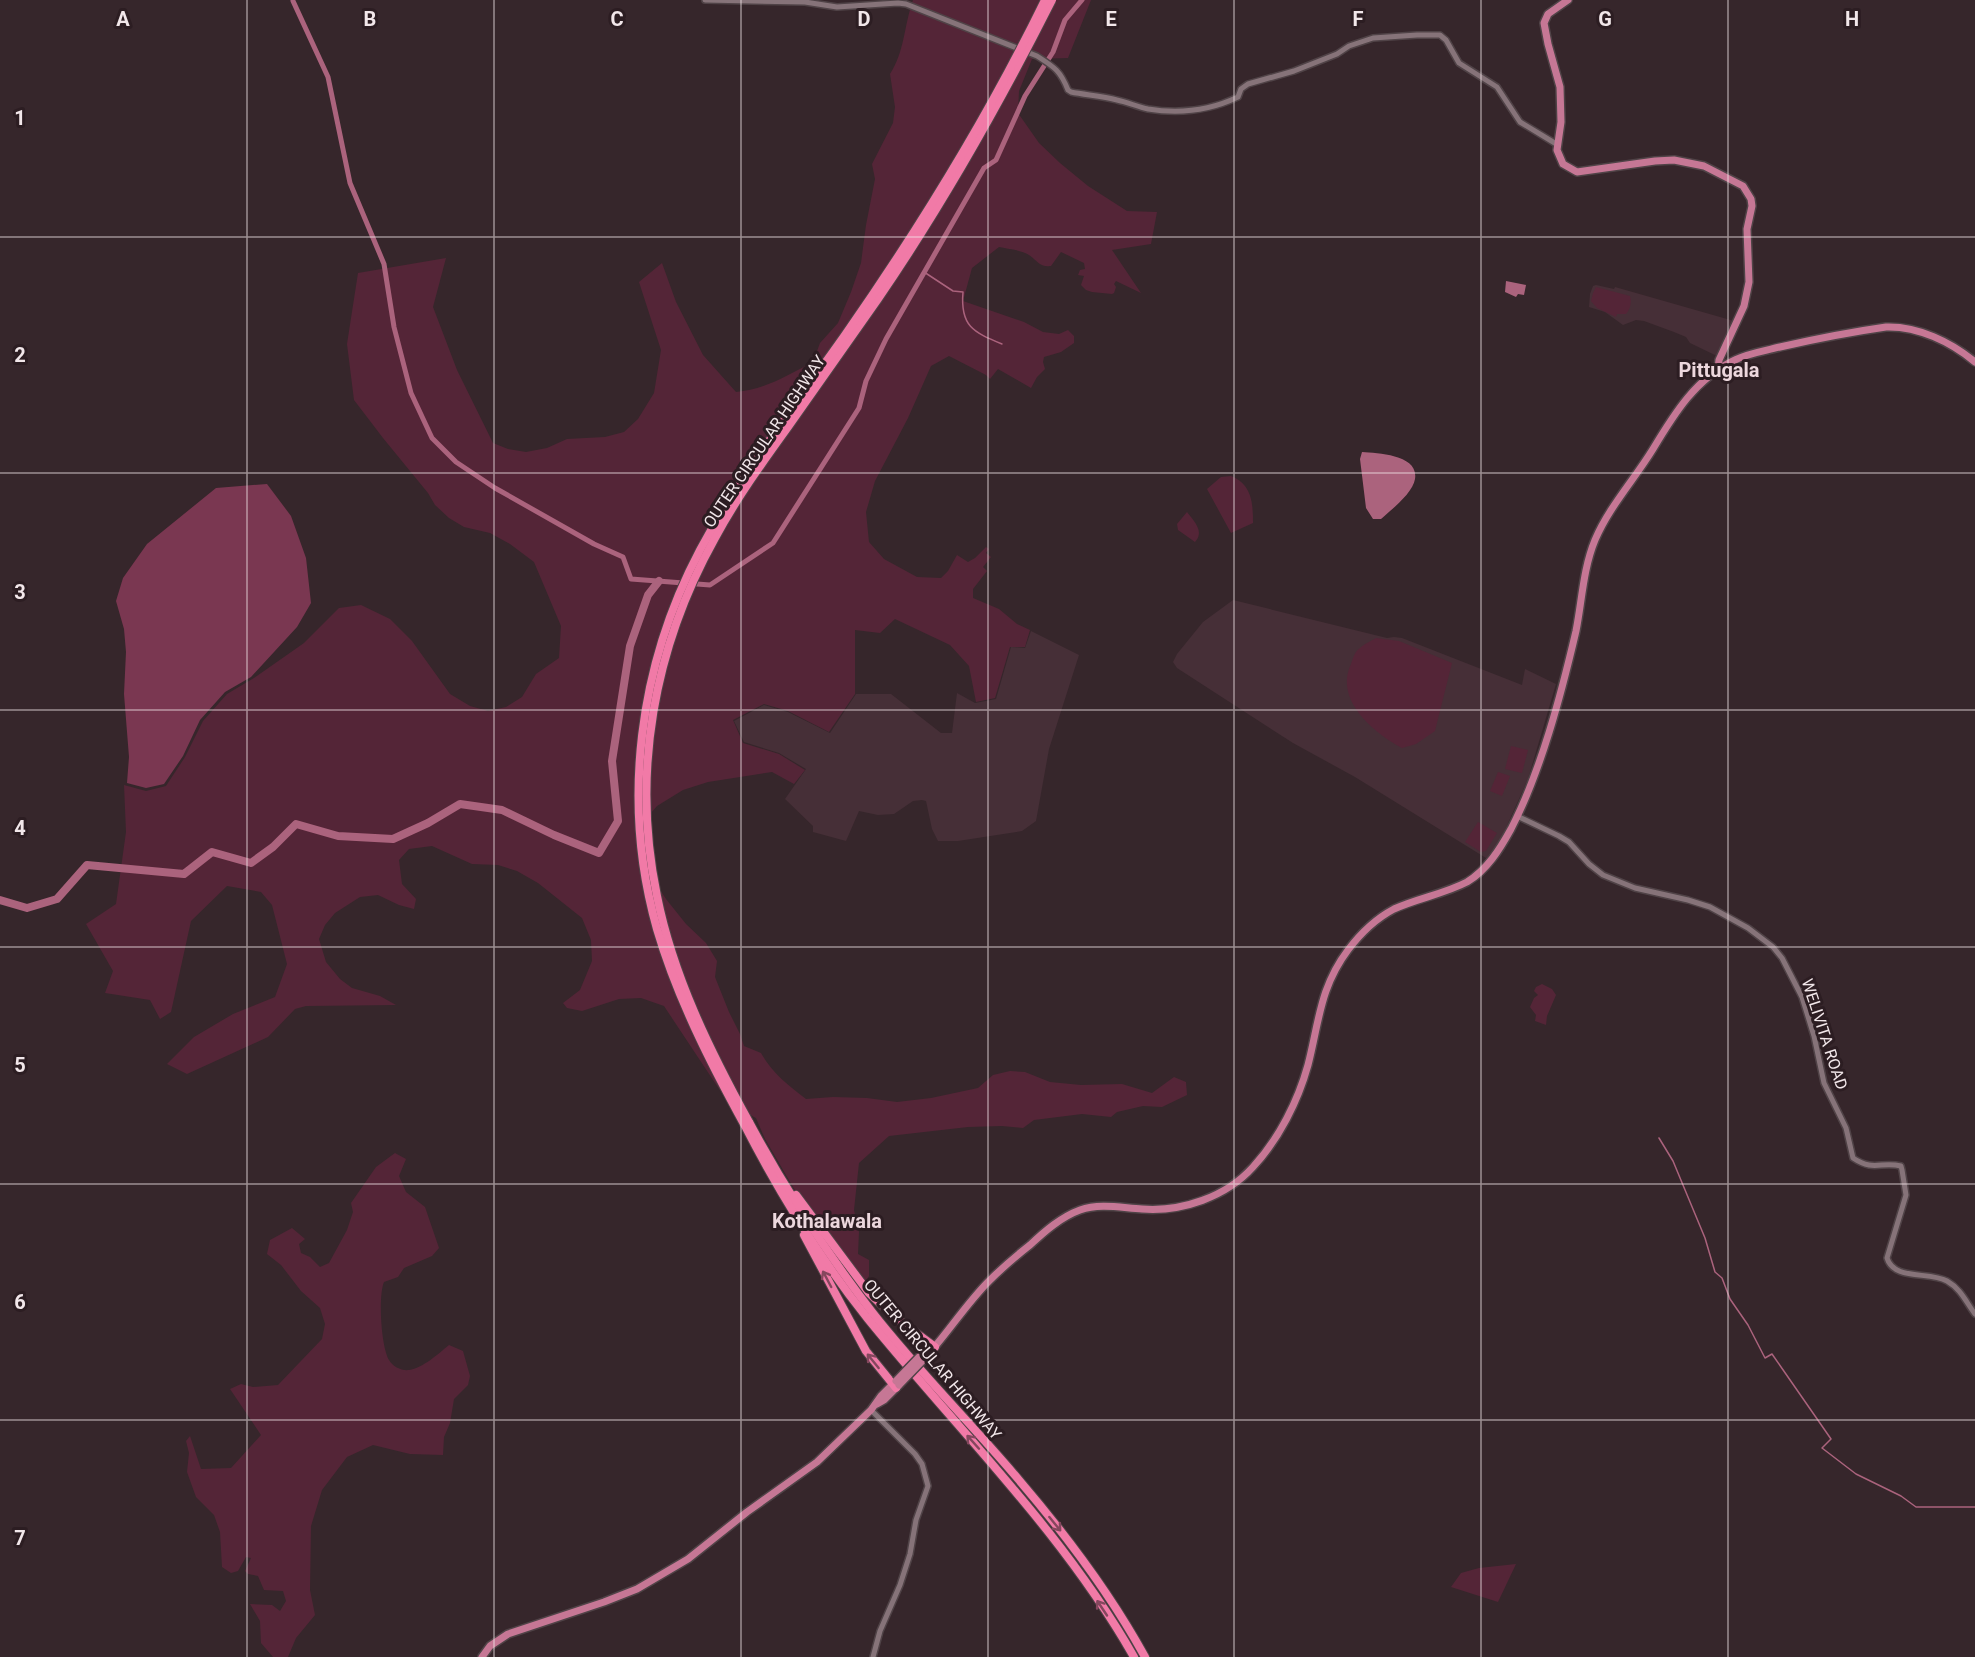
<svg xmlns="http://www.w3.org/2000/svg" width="1975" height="1657" font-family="Roboto,sans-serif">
<rect width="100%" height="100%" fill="#36262b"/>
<!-- built -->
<g fill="#462f37">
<polygon points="1596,285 1614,289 1615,287 1734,321 1717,356 1690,343 1686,337 1674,332 1644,321 1636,320 1623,325 1605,312 1589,307 1590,294 1593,286"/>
<polygon points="1233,600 1387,638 1394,637 1402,638 1522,685 1525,669 1556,684 1528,779 1500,841 1490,855 1486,858 1355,777 1293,743 1177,668 1173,662 1177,654 1203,622"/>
<polygon points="1031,631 1079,655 1049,749 1036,821 1022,831 958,841 938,841 932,829 926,801 922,800 913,801 894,814 878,815 859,811 846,841 813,832 813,826 785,799 806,769 779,753 744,742 734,721 764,705 788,712 830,733 856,694 891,694 941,733 952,733 957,693 975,703 996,699 1011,647 1025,648"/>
</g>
<!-- green -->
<g fill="#542537">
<path d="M 913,0 L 1091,0 L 1068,58 L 1032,59 L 1019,91 L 1018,113 L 1039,143 L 1060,163 L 1088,186 L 1127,211 L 1157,212 L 1151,244 L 1112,250 L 1141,293 L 1116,281 L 1114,284 L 1116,287 L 1114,293 L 1112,294 L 1092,292 L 1086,290 L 1081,285 L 1084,276 L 1078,275 L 1080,270 L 1085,269 L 1084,263 L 1061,252 L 1051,266 C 1039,267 1039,262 1029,255 C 1022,250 1008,249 999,247 L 972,268 L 963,301 L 1024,322 L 1043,332 L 1059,334 L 1068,330 L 1074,336 L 1074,343 L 1061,352 L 1044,357 L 1043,362 L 1045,369 L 1037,377 L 1031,388 L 998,369 L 990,379 L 986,375 L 949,356 L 931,366 L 908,418 L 875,481 L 866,512 L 869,542 L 884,559 L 917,577 L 941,578 L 948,571 L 957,555 L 968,562 L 975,558 L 986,547 L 989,549 L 986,553 L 991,557 L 983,567 L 987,571 L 973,589 L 973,598 L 999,609 L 1017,624 L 1030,630 L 1025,647 L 1010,647 L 995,698 L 976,702 L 969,666 L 950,645 L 895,619 L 880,633 L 855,630 L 855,694 L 829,732 L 788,711 L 764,704 L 733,720 L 743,743 L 779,754 L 805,770 L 794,784 L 772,772 L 708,782 L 683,790 L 657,806 L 645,820 L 637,843 L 645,867 L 666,899 L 686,924 L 706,943 L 717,961 L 715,977 L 729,1012 L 740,1034 L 744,1046 L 761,1053 C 772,1073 788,1085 806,1099 L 833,1097 L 867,1098 L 897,1102 L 931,1098 L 978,1088 L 993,1075 L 1010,1071 L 1025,1072 L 1050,1082 L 1081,1085 L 1122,1084 L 1152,1093 L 1174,1077 L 1186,1082 L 1187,1095 L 1162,1107 L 1143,1106 L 1117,1112 L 1111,1117 L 1082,1114 L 1034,1120 L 1023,1128 L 1002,1126 L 968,1127 L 889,1136 L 859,1163 L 854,1210 L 859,1232 L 858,1254 L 869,1260 L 869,1276 L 863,1286 L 844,1268 L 817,1235 L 804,1206 L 765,1139 L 756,1118 L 729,1104 L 664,1006 L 641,998 L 619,999 L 582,1011 L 567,1008 L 563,1003 L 580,990 L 592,961 L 591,940 L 582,918 L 538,883 L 517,871 L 498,865 L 472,864 L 432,846 L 409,849 L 399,860 L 402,884 L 416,899 L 414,909 L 399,905 L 378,895 L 360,897 L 335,913 L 325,925 L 319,939 L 326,962 L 340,979 L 352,988 L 380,996 L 396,1005 L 306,1006 L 295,1009 L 268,1037 L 187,1074 L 167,1064 L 194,1037 L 233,1014 L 275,997 L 287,964 L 272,905 L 261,892 L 227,886 L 191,921 L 171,1012 L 160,1019 L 150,1000 L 105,993 L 113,971 L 86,924 L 116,904 L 126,832 L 124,785 L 146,791 L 166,786 L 185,757 L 203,721 L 227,694 L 254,678 L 304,643 L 339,608 L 361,605 L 390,619 L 412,641 L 450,694 L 470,706 L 488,711 L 506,707 L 522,697 L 536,674 L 559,658 L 561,626 L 534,562 L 510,544 L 490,533 L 464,527 L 449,518 L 435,505 L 428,493 L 383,438 L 354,400 L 347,344 L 358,273 L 446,258 L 433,307 L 457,370 L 493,443 L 508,449 L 526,452 L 547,448 L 567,439 L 605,437 L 624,432 L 638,419 L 654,393 L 661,350 L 639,282 L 662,263 L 676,302 L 703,355 L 736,392 C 764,390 788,375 813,362 L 820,343 L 838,323 L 851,292 L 861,263 L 866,225 L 875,179 L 872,164 L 893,123 L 895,107 L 890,74 C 905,51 904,25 913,0 Z"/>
<path d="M 1596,287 L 1630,296 C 1632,302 1630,310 1626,314 L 1617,314 L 1616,317 L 1597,308 L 1591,301 L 1593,293 Z"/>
<path d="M 1231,476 C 1252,484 1253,504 1253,523 L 1231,533 L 1207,489 L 1221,477 Z"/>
<path d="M 1187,512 C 1194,521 1205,532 1195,542 L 1178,530 L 1177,524 Z"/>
<path d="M 1376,638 L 1399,641 L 1452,663 L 1435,731 L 1416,744 L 1402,748 C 1374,733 1334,700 1351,664 C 1353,658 1355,651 1360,648 C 1364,644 1371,641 1376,638 Z"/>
<polygon points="1511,746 1528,750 1522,773 1505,769"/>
<polygon points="1498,772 1510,776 1502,796 1490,791"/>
<polygon points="1478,822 1497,833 1486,851 1481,852 1465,842"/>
<polygon points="1542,984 1552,989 1556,995 1547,1016 1546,1025 1535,1021 1536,1015 1530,1007 1534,998 1538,995 1534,991 1536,987"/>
<path d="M 395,1153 L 406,1159 L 399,1176 L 406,1192 L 425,1207 L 439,1248 L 432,1256 L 404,1268 L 398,1277 L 384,1282 C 378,1296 381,1346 389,1360 C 393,1367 402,1371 409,1370 C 423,1368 438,1354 449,1345 L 463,1351 L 470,1376 L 468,1385 L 454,1399 L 450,1423 L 444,1437 L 443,1455 L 410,1454 L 373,1445 L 347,1457 L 322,1490 L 311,1526 L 310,1590 L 315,1615 L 296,1638 L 288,1657 L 273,1657 L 261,1643 L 260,1621 L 250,1604 L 272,1605 L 280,1611 L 286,1601 L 283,1591 L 264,1590 L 258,1576 L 248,1574 L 245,1571 L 251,1558 L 246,1557 L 238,1571 L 231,1573 L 222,1567 L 220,1532 L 214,1515 L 196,1497 L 187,1472 L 189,1453 L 186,1441 L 190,1436 L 201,1469 L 231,1468 L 261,1435 L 230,1389 L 241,1384 L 253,1387 L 278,1385 L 322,1339 L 325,1324 L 320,1308 L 301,1291 L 281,1265 L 267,1254 L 270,1240 L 292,1228 L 305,1239 L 299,1244 L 301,1253 L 310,1257 L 320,1267 L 329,1263 L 347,1230 L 353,1212 L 351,1203 L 376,1167 Z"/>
<polygon points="1516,1564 1498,1602 1451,1587 1461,1573 1479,1568"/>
</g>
<!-- forest -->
<polygon fill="#7a3751" points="267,484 291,516 306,558 311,603 297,627 251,677 225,692 200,720 183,756 164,784 146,788 127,783 129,757 124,694 126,652 124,629 116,601 123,578 147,544 216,488"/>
<!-- water -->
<g fill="#ab637d">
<polygon points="1506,281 1526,285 1524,295 1518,294 1516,297 1505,292"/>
<path d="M 1362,452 C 1379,453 1419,455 1415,479 C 1413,493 1391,510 1381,519 L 1373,519 L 1366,508 L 1360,459 Z"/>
</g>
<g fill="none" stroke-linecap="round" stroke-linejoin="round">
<!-- stream -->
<g stroke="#ab637d" stroke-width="1.5">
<path d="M 924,272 L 953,291 L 963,292 C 960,326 973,332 1002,344"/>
<polyline points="1659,1138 1673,1161 1705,1238 1715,1272 1722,1278 1730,1299 1748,1325 1765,1358 1772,1354 1831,1439 1822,1448 1856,1474 1901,1496 1916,1507 1975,1507"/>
</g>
<!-- canal -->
<polyline stroke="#ab637d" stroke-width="5" points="293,1 328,77 350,183 384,264 394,327 411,393 432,438 456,462 495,488 594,544 623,557 631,579 710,585 773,543 859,408 866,381 886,339 984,168 996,160 1025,96 1053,52 1065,20 1082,0"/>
<!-- river -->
<polyline stroke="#ab637d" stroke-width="8" points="0,900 27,908 57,899 87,865 184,874 212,852 251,863 273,847 296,824 338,836 393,839 428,823 460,804 502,810 554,835 599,853 618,821 612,761 630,646 648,595 659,581"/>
<!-- minor casing -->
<g stroke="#504347" stroke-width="8">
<g id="minor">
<path d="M 705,0 L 805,2 L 837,7 L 898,3 L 906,4 L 1037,56 C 1054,67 1060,70 1068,90 L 1071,92 C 1086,95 1102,96 1117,100 C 1127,102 1138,107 1148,109 C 1179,114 1211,110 1238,97 L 1241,89 L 1248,84 L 1294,71 L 1337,54 L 1349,46 L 1373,38 L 1417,35 L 1440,35 L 1446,40 L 1459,63 L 1497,87 L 1520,122 L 1558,145"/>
<path d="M 1517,816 L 1559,836 L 1569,842 L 1589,864 L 1603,875 L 1635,888 L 1688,900 L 1710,907 L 1748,928 L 1773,947 L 1782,958 L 1802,997 L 1814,1036 L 1824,1083 L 1846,1128 L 1853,1158 C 1874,1172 1881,1161 1901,1166 L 1902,1170 L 1906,1195 L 1887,1258 C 1894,1281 1929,1271 1947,1281 C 1961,1289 1966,1302 1975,1314"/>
<polyline points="871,1410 915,1454 922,1464 928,1486 916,1520 910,1554 900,1585 880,1631 873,1657"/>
</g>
</g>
<!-- major casing -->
<g stroke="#504347" stroke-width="10">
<g id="major">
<polyline points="1568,0 1548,14 1544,23 1548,44 1560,87 1561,122 1557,150 1563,164 1577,172 1655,161 1674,160 1704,166 1743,186 1751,199 1752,206 1747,229 1749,282 1744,306 1719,360 1718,369"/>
<path d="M 925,1358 C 948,1333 966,1304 989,1281 C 1002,1268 1016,1256 1030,1245 C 1045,1231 1061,1217 1080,1210 C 1100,1203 1122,1208 1142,1209 C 1182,1212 1226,1197 1253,1167 C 1279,1139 1298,1101 1308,1065 C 1319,1022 1320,987 1348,950 C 1360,934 1377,918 1394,909 C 1418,898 1444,894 1467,882 C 1487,870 1500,849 1511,829 C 1541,771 1561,695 1576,631 C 1582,601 1583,569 1595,540 C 1609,507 1634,480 1653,449 C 1674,414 1696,378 1735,360 C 1749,353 1765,351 1780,347 C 1815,339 1851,332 1886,327 C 1918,326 1951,342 1975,362"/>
<polyline points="877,1404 884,1400 899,1385"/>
<polyline points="482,1657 490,1646 508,1634 604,1602 637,1589 688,1559 747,1512 817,1462 871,1410 881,1396 896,1381"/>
</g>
</g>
<!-- highway casing -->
<g stroke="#504347" stroke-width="10">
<g id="highway">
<path d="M 749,1122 C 785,1189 826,1252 872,1312 C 918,1371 971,1423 1019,1480 C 1066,1535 1110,1593 1145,1657"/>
<path d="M 744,1124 C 779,1192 820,1259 868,1319 C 958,1430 1063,1532 1134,1657"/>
<polyline points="796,1195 869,1293 896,1318 935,1347"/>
<polyline points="804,1235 866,1351 896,1388"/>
</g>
</g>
<!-- minor -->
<use href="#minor" stroke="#867379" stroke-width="5"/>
<!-- major -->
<use href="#major" stroke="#c67795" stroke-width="7"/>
<!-- highway -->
<use href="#highway" stroke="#f17aa7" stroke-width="8"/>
<!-- major-bridge casing -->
<g stroke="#504347" stroke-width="10" stroke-linecap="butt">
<g id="major-bridge">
<polyline points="896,1381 922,1354"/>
<polyline points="899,1385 925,1358"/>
</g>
</g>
<!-- highway-bridge casing -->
<g stroke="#504347" stroke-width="10" stroke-linecap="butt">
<g id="highway-bridge">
<path d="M 749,1122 C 710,1051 673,976 657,896 C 631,773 654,647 715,538 C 736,499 762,463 788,427 C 818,385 848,342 878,299 C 943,204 1000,103 1052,0"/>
<path d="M 744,1124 C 710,1062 677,997 657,929 C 621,802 639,665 700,550 C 741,474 795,406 845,335 C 919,229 988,117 1045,0"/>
</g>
</g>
<!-- major-bridge -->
<use href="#major-bridge" stroke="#c67795" stroke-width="7"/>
<!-- highway-bridge -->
<use href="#highway-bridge" stroke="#f17aa7" stroke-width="8"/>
</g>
<!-- one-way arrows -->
<defs><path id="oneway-shaft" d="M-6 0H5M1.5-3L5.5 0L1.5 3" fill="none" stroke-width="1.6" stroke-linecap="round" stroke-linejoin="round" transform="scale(1.5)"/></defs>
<g stroke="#85475e">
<use href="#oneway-shaft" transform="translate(827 1279) rotate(-118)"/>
<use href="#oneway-shaft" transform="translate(873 1361) rotate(-129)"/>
<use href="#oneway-shaft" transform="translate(973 1442) rotate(-132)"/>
<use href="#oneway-shaft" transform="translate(1055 1524) rotate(51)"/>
<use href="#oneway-shaft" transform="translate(1102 1608) rotate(-124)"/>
</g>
<!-- grid -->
<path fill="none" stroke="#f2e7ea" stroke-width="1.5" stroke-opacity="0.55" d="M 247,0 L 247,1657M 494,0 L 494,1657M 741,0 L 741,1657M 988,0 L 988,1657M 1234,0 L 1234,1657M 1481,0 L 1481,1657M 1728,0 L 1728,1657M 0,237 L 1975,237M 0,473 L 1975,473M 0,710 L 1975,710M 0,947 L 1975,947M 0,1184 L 1975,1184M 0,1420 L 1975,1420"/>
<g text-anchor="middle" stroke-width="6" stroke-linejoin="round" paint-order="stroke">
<!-- street labels -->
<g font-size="16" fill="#f2e7ea" stroke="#2c1d22">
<text transform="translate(764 441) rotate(-56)" y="6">OUTER CIRCULAR HIGHWAY</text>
<text transform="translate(1825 1034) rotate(72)" y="6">WELIVITA ROAD</text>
<text transform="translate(933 1359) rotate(50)" y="6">OUTER CIRCULAR HIGHWAY</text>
</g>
<!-- quarter labels -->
<g font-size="20" font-weight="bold" fill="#ecd7dd" stroke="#2c1d22">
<text x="1719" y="377">Pittugala</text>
<text x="827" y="1228">Kothalawala</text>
</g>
</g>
<g font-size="20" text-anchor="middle" font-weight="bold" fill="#f2e7ea" stroke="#2c1d22" stroke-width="6" stroke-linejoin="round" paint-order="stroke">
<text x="123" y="26">A</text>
<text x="370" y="26">B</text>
<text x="617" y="26">C</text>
<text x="864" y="26">D</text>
<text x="1111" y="26">E</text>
<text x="1358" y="26">F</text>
<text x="1605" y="26">G</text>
<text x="1852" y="26">H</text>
<text x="20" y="125">1</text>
<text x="20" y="362">2</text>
<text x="20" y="599">3</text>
<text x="20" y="835">4</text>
<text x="20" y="1072">5</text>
<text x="20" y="1309">6</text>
<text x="20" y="1545">7</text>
</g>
</svg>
